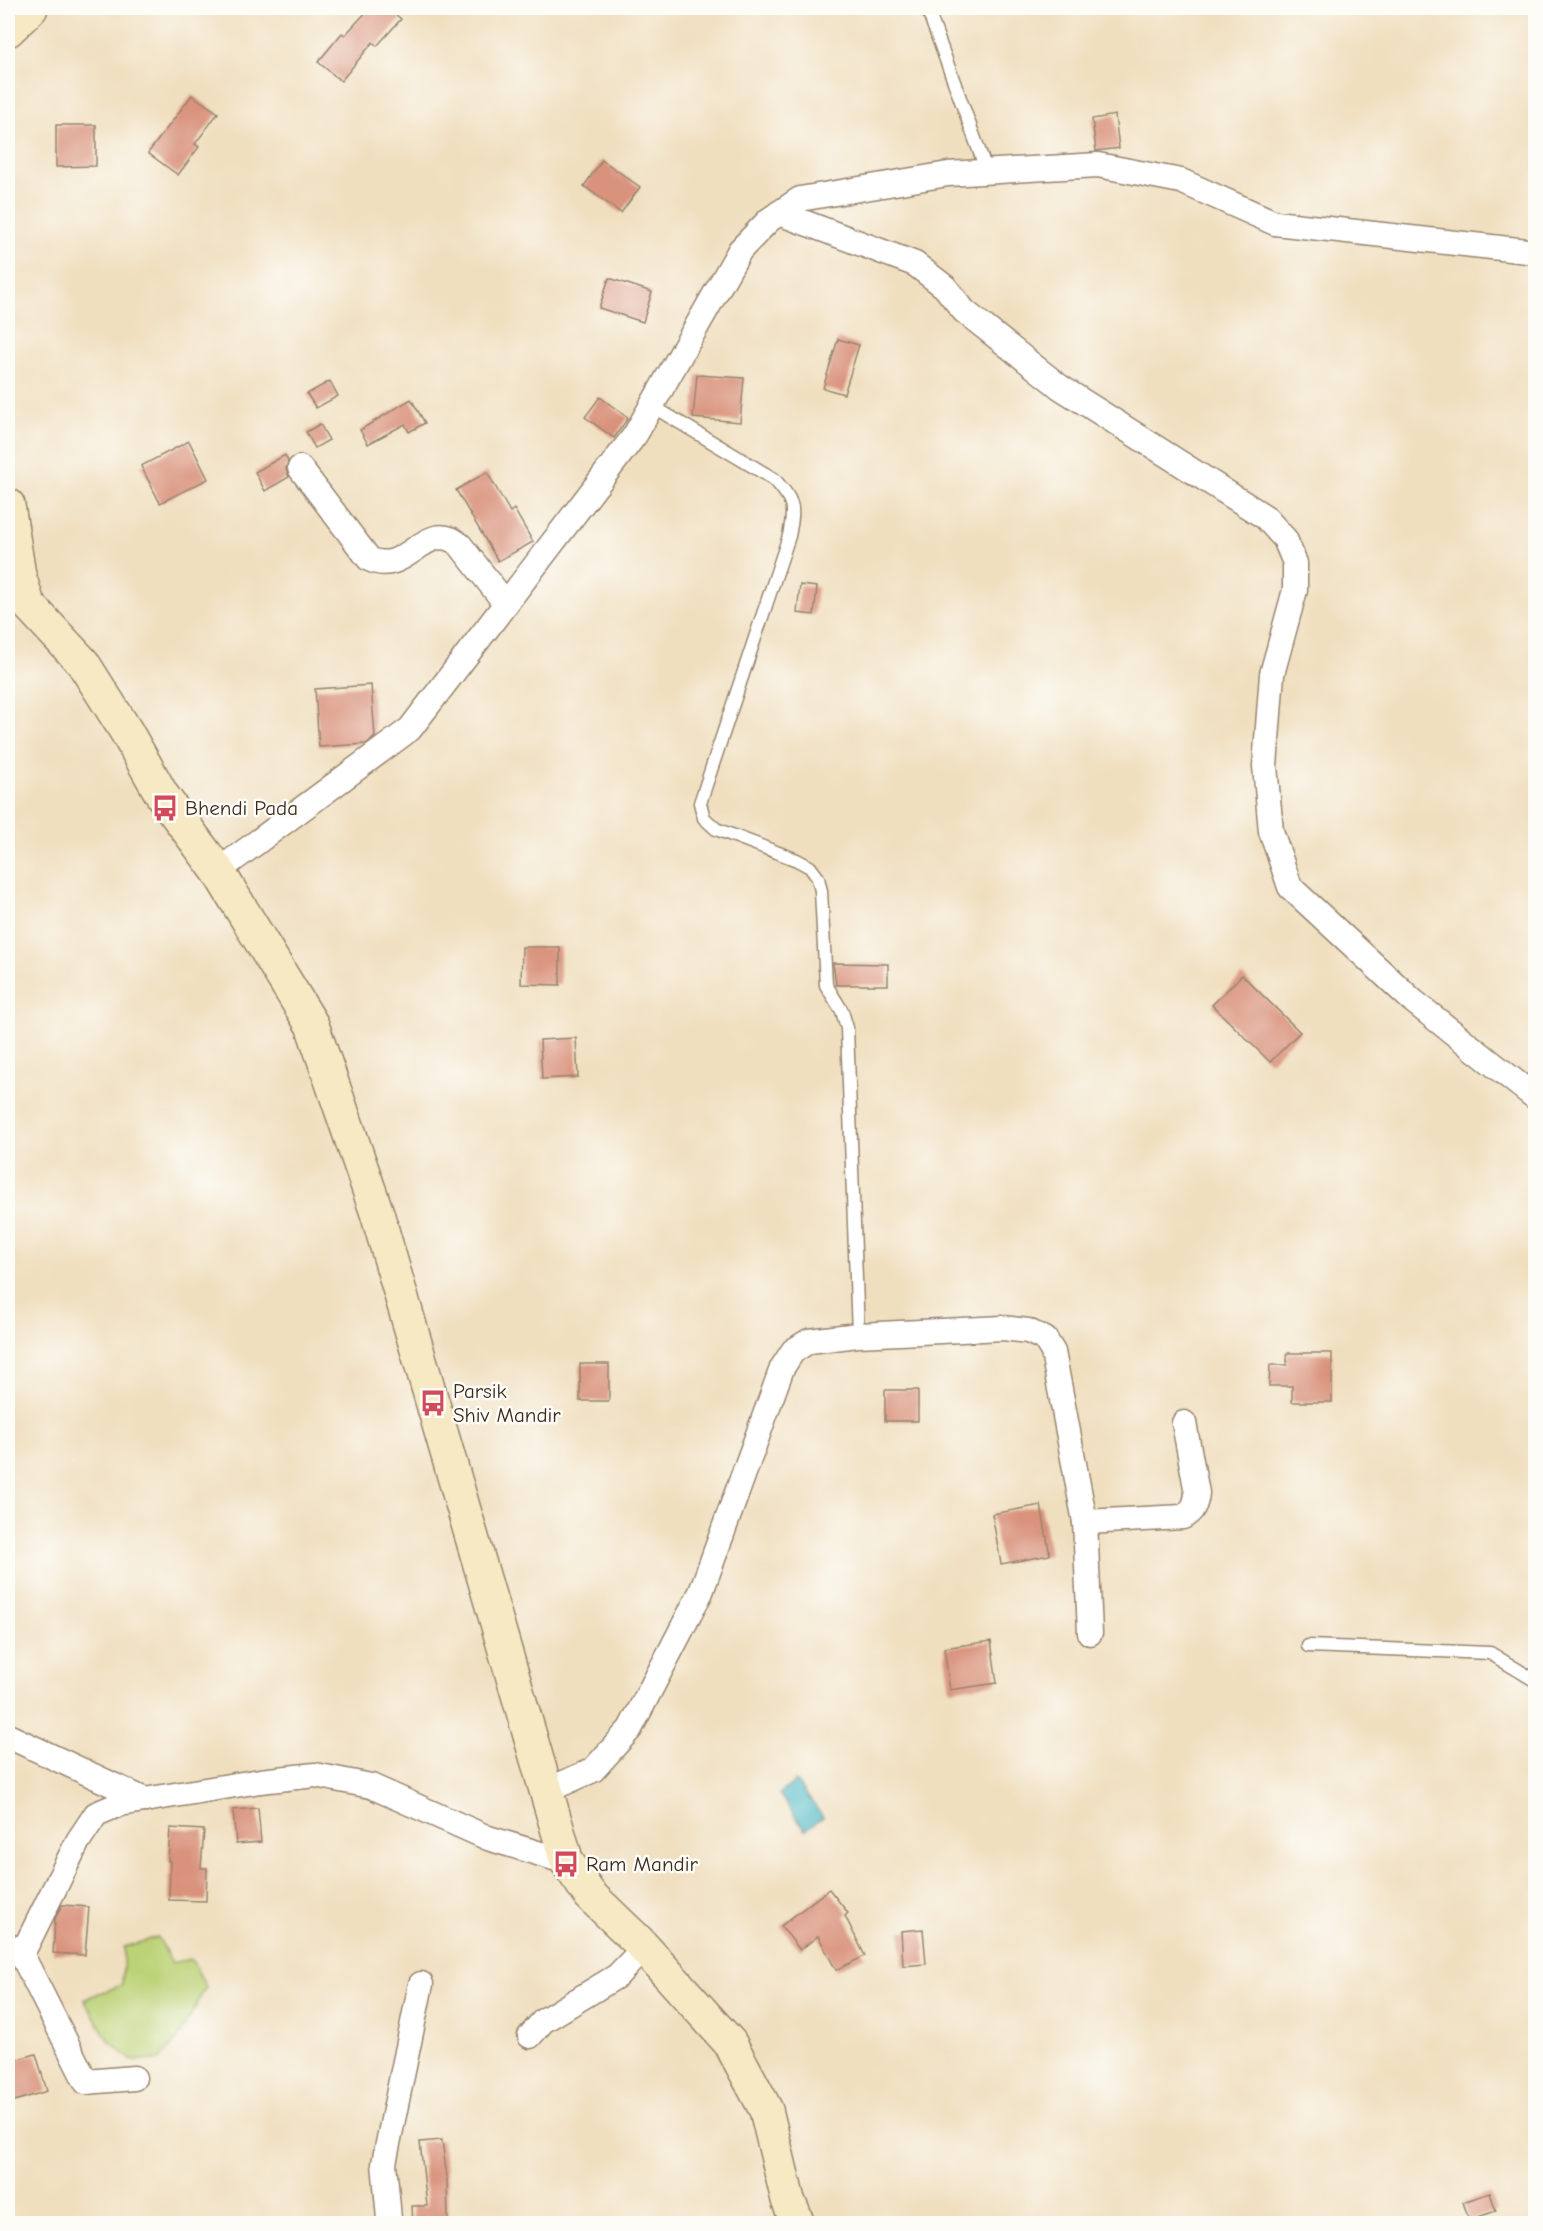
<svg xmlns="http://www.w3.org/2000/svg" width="1543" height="2231" font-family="'Comic Neue',sans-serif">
<rect width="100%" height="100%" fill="#fdfcf7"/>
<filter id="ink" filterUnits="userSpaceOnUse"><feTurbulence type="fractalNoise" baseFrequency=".0167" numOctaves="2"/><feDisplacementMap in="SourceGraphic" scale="12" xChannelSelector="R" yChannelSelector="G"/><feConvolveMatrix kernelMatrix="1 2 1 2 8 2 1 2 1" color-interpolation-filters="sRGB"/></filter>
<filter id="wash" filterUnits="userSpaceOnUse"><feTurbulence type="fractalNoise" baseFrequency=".008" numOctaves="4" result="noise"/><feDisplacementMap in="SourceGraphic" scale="24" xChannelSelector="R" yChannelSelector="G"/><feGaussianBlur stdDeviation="1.35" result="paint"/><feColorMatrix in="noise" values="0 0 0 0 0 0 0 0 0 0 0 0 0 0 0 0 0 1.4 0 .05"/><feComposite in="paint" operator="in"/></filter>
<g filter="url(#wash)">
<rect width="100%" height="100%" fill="#f0dfbf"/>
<!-- green -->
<polygon fill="#bcd276" stroke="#7c7e4a" stroke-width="1.5" points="158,1937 172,1963 191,1959 206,1987 178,2039 159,2060 131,2060 108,2040 84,1999 122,1985 124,1947"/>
<!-- water -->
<polygon fill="#4bb8c5" stroke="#437172" stroke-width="1.5" points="796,1781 823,1817 805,1830 779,1794"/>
<g id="blocks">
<!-- building -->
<g fill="#d9927b">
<polygon points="370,8 388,8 401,19 377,46 373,42 341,81 318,62 342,33 345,35"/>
<polygon points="192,95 218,113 195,144 199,147 178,175 148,153"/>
<polygon points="1115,115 1119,148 1096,151 1092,119"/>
<polygon points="56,125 96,125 96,166 56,167"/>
<polygon points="602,160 640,187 621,213 584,186"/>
<polygon points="609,278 652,292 643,322 599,308"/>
<polygon points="838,339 859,345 844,394 823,388"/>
<polygon points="697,375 744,378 740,422 693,418"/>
<polygon points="330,381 338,396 316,408 307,394"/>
<polygon points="600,397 628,418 614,438 585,417"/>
<polygon points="411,399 425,423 409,432 405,424 368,444 360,430"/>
<polygon points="320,424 329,440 315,448 306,432"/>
<polygon points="189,441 208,479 160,503 141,466"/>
<polygon points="285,455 288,461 286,469 289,477 265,491 255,472"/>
<polygon points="487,472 510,512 514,509 533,542 498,561 456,490"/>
<polygon points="800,585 817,587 814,615 797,613"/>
<polygon points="371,685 375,737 366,744 319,747 315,689"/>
<polygon points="522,947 560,947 560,985 521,984"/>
<polygon points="833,963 888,964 888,985 836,985"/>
<polygon points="1242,975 1300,1032 1270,1062 1212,1005"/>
<polygon points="576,1038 578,1077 542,1079 540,1040"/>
<polygon points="1287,1353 1332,1353 1332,1402 1292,1402 1292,1386 1269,1386 1270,1365 1287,1365"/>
<rect x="580" y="1364" width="29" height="37"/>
<rect x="885" y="1390" width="33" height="31"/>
<polygon points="1041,1505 1050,1555 1001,1564 992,1514"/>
<polygon points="991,1641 997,1683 950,1690 944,1648"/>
<polygon points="258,1808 261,1842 236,1844 233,1810"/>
<polygon points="170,1828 204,1830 201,1868 207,1868 206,1901 169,1900 170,1861 168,1861"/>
<polygon points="829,1889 848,1913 845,1916 865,1956 836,1970 818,1936 800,1950 781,1926"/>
<polygon points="62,1905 89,1907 85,1955 53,1953 55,1919"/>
<polygon points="923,1929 926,1964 903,1966 901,1931"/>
<polygon points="36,2054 47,2091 8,2103 8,2062"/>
<polygon points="442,2140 447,2178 448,2223 413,2223 412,2206 427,2206 420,2142"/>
<polygon points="1490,2193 1496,2211 1469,2220 1463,2202"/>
</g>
</g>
</g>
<g filter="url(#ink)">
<use href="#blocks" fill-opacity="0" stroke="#96846e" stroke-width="1.5"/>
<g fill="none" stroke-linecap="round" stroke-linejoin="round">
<!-- lane casing -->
<g stroke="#96846e" stroke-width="15">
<g id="lane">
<polyline points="927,8 987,172"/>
<path d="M 652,406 L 774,479 C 794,501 795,506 789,536 L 700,803 L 704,818 L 716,829 L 797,860 L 810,867 L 818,878 L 821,891 L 826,985 L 842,1011 L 847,1028 L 858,1335"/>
<polyline points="1308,1646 1490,1653 1536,1681"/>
</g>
</g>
<!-- street casing -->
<g stroke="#96846e" stroke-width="27">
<g id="street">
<polyline points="779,213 915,264 945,287 964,311 1060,387 1265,517 1285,539 1295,563 1295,590 1272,674 1265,766 1271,831 1290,887 1413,1001 1536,1098"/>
<path d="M 300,468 L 369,559 C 407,578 426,516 460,545 L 506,604"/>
<polyline points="218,871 410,729 635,435 740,250 769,220 800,199 948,174 1098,165 1181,181 1275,223 1536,252"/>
<path d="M 1085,1522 L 1183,1517 C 1193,1511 1196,1504 1197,1493 L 1184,1423"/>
<polyline points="8,1736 145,1800"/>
<polyline points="546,1791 593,1770 630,1729 701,1592 782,1368 793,1351 809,1341 858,1335 1003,1328 1028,1331 1045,1339 1053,1352 1085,1522 1090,1633"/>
<polyline points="8,1946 19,1949 26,1946 78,1841 96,1814 120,1804 260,1781 315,1775 371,1786 488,1838 567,1862"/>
<polyline points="19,1949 86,2082 134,2078"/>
<polyline points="530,2036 543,2021 617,1976 644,1948"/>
<polyline points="391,2224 389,2219 384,2163 421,1984"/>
</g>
</g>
<!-- secondary casing -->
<g stroke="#96846e" stroke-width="36">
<g id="secondary">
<polyline points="8,30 31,8"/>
<polyline points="8,505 19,575 28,604 83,663 126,731 162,795 218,871 312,1025 377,1213 567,1862 590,1895 639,1942 730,2043 766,2110 788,2200 798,2224"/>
</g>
</g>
<!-- lane -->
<use href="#lane" stroke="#fff" stroke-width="12"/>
<!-- street -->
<use href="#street" stroke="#fff" stroke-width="24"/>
<!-- secondary -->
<use href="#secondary" stroke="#f7e9c3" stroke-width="33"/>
</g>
</g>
<!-- icons -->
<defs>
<g id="bus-bare" transform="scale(2.07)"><path d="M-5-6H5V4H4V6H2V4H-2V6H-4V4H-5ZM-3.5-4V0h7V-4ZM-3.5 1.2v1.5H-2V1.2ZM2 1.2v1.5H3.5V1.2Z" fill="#d1495b" stroke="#fdfcf7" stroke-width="2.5" paint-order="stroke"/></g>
</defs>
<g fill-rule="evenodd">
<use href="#bus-bare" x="165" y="808"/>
<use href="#bus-bare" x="433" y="1403"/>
<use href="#bus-bare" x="566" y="1864"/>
</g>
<g text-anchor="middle" stroke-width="5" stroke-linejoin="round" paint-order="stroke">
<!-- poi labels -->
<g font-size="21" fill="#3b2a1e" stroke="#fdfcf7" text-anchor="start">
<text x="185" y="815">Bhendi Pada</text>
<text x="453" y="1398">Parsik<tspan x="453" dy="24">Shiv Mandir</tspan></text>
<text x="586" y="1871">Ram Mandir</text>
</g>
</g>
<!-- margin -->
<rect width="1543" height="2231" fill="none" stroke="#fdfcf7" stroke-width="30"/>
</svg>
